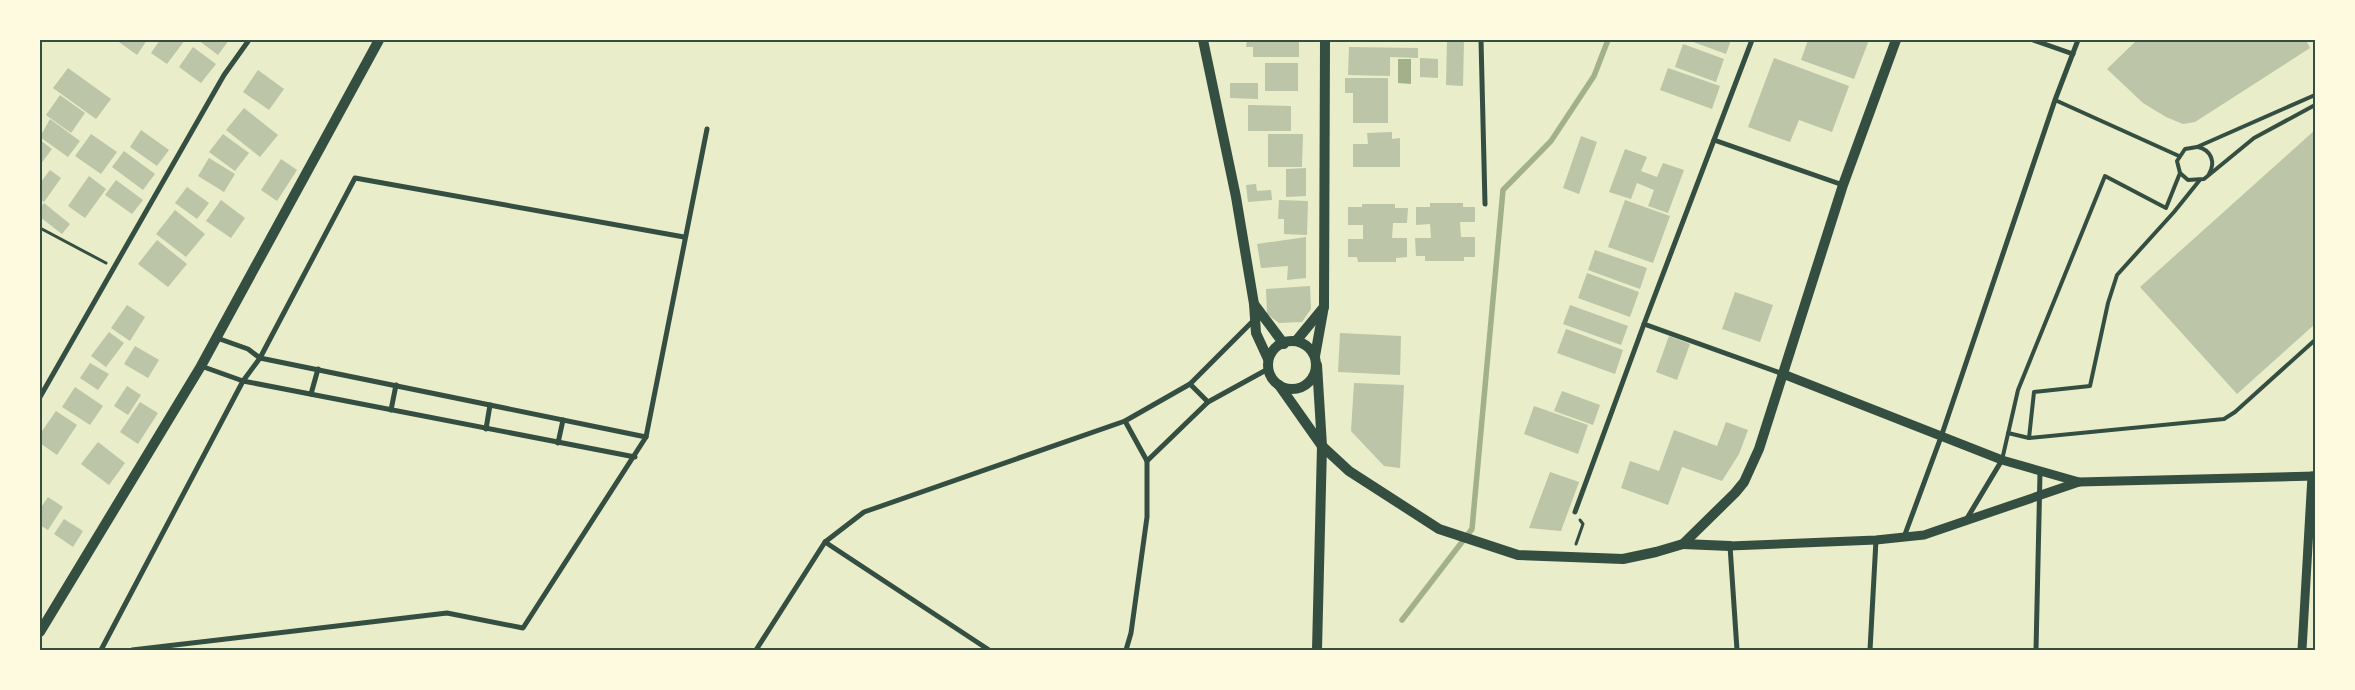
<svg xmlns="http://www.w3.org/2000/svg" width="2355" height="690" font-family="'Space Grotesk',sans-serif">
<rect width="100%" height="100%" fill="#e9edc9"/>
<!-- water -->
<polygon fill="#a3b18a" points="1398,59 1411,59 1411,84 1398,83"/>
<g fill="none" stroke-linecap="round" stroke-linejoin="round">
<!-- stream -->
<polyline stroke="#a3b18a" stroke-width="5.5" points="1402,620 1472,529 1503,190 1551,141 1594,76 1608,40"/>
</g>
<!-- building -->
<g fill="#bcc5a7">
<polygon points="121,40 147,40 137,55 119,42"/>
<polygon points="160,40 185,40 167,64 151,53"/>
<polygon points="198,40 229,40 218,55"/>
<polygon points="1247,40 1299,40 1299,57 1253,57 1253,47 1246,47"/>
<polygon points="1447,40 1464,40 1463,86 1446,85"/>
<polygon points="1688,40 1731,40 1726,54"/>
<polygon points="1808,40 1869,40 1854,79 1801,60"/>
<polygon points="2137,40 2306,40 2310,48 2195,122 2183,124 2166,117 2143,103 2107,69"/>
<polygon points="1683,44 1724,59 1716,82 1675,67"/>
<polygon points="193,47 216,64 201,83 179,67"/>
<polygon points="1349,47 1418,48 1418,58 1390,57 1390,76 1348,75"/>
<polygon points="1420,58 1438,59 1438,78 1420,77"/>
<polygon points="1774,58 1849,86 1832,132 1799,120 1790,142 1748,127"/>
<rect x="1265" y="63" width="33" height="28"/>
<polygon points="68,68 111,99 96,119 53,88"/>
<polygon points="1668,68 1720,86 1712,109 1660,90"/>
<polygon points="258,70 284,89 269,110 243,92"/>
<polygon points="1345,78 1388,78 1388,123 1353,123 1353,93 1345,93"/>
<polygon points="1230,83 1258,83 1258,99 1230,98"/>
<polygon points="60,95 85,113 71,133 46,115"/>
<polygon points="1248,105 1291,106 1291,131 1248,131"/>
<polygon points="244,108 278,135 260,157 226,130"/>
<polygon points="50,119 80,141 68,157 40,137"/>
<polygon points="141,130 169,150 157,166 130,147"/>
<polygon points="2315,130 2315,324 2237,394 2140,287"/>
<polygon points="1392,132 1392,139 1400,138 1400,167 1353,167 1353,144 1368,144 1367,133"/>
<polygon points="91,134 117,152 101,174 75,156"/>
<polygon points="223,134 249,153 235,171 209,152"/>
<polygon points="1268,134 1303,134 1302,167 1268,167"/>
<polygon points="1581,136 1597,142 1579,194 1563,188"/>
<polygon points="40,140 52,149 40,165"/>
<polygon points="1625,149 1647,157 1641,171 1657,177 1663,163 1684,170 1668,213 1648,206 1654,190 1637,183 1631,199 1609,192"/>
<polygon points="124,151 155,174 143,190 112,167"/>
<polygon points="209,158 235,174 224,192 198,176"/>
<polygon points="281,159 297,170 277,201 261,190"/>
<polygon points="1306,168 1306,196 1286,197 1286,169"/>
<polygon points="50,170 61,178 44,202 40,199 40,183"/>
<polygon points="89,176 106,189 85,218 68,206"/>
<polygon points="116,180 143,200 132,214 105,195"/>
<polygon points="1256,184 1257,191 1271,190 1272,200 1248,202 1246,185"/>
<polygon points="187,187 209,203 197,219 175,203"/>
<polygon points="221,200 245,218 231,238 206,221"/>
<polygon points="1279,200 1308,201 1307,235 1284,234 1284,219 1278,219"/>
<polygon points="1625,200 1670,216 1653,263 1608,247"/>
<polygon points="44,203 70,224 62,234 40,217 40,208"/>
<polygon points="1430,203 1463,203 1463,207 1475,207 1475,222 1460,222 1461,237 1475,237 1475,257 1464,257 1464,261 1425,261 1425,256 1416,256 1415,238 1431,238 1430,224 1416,225 1416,207 1430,207"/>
<polygon points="1362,204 1395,204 1395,208 1408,208 1407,223 1393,223 1392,238 1407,238 1407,257 1396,258 1396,262 1358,262 1357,257 1348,257 1348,239 1363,239 1363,225 1348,225 1348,207 1362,207"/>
<polygon points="175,210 205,234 186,257 156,234"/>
<polygon points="1306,237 1306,278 1287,280 1288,266 1261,268 1257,244"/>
<polygon points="157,240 187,264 168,287 138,264"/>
<polygon points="1595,250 1647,268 1640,289 1588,270"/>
<polygon points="1587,273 1639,292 1630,317 1578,298"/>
<polygon points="1310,286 1311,309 1302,322 1279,323 1267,314 1266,289"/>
<polygon points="1735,292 1773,305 1760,342 1722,329"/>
<polygon points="127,305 145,317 130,341 111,328"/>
<polygon points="1570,305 1628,326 1621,345 1563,324"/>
<polygon points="1566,329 1623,350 1615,374 1557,353"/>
<polygon points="109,332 124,343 106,367 91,356"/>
<polygon points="1340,333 1401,336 1400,375 1338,372"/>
<polygon points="1669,336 1690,344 1677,380 1656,372"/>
<polygon points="135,346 159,360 148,378 124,364"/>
<polygon points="90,363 109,374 98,390 80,378"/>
<polygon points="1354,383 1404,385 1400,468 1384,466 1351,431"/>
<polygon points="127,386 141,395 128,415 114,406"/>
<polygon points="75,387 103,406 90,425 62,407"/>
<polygon points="1562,391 1600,405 1593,425 1554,411"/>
<polygon points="140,402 158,413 138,444 120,432"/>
<polygon points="1534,406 1588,425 1578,454 1524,434"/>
<polygon points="56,411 77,425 57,455 40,443 40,434"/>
<polygon points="1726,422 1748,430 1739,454 1722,481 1682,467 1668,505 1621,488 1630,461 1659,471 1674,430 1717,446"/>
<polygon points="98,442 125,463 109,485 81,464"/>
<polygon points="1550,472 1579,482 1561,531 1529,528"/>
<polygon points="48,497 63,507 48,530 40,525 40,509"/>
<polygon points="64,519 83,531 73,547 54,534"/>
</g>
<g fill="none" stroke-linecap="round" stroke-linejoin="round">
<!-- path -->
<g stroke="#344e41" stroke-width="3">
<polyline points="40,228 106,263"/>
<polyline points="1576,544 1583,524 1580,520"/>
</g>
<!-- service -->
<g stroke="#344e41" stroke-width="4">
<polyline points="2315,95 2197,147 2185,149 2177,161 2180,173 2188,180 2204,179 2254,138 2315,105"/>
<polyline points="2055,100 2179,156"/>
<path d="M 2198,147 C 2211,150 2216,162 2209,174"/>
<polyline points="2008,433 2029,438 2224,419 2235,412 2315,340"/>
<polyline points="2029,438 2034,392 2090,386 2108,303 2117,275 2174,212 2199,181"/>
<polyline points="2002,460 2018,390 2105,176 2166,208 2180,173"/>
</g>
<!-- minor -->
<g stroke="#344e41" stroke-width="5">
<polyline points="1481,40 1485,204"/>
<polyline points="2033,40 2073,54"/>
<polyline points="1714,140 1843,185"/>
<polyline points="1644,324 1783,374"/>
<polyline points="217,338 248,349 260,358 646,437"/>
<polyline points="201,366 243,381 635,457"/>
<polyline points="1190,384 1208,402"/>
<polyline points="311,394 318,369"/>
<polyline points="40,397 224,75 249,40"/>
<polyline points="391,410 396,385"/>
<polyline points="1125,421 1147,461"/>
<polyline points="486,429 490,405"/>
<polyline points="558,443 563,420"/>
<polyline points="1575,512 1644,324 1752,40"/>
<polyline points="1966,520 2002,460"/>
<polyline points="1904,537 1941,437 2055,100 2078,40"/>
<polyline points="825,542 989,650"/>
<polyline points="1730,546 1737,650"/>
<polyline points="101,650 243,381 260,358 355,178 684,237"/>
<polyline points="132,650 447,613 523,628 646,437 707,129"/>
<polyline points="756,650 825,542 864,512 1125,421 1190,384 1254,320"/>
<polyline points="1126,650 1131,633 1147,517 1147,461 1208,402 1268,369"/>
<polyline points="1870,650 1876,540"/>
<polyline points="2036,650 2040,473"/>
</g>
<!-- tertiary -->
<g stroke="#344e41" stroke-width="9">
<polyline points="1783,374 2002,460 2079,482 2315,476"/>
<polyline points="1730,546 1876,540 1924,535 2079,482"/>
<polyline points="2302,650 2312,476"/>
</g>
<!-- secondary -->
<g stroke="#344e41" stroke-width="10">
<polyline points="1203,40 1236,197 1254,304 1256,333 1268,359"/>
<polyline points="1254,304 1284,344"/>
<polyline points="1296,341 1324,307"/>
<circle cx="1292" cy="365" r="24"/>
<polyline points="1315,356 1324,306 1325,40"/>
<polyline points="1317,365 1322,446 1317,650"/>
<polyline points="1279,385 1322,446 1349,471 1439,529 1518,555 1623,559 1656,552 1683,544 1735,493 1744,482 1759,449 1843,185 1896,40"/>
<polyline points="1683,544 1730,546"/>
<polyline points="40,632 201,366 379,40"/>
</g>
</g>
<!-- border -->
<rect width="2355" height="690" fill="none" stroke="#fefae0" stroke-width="82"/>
<rect x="41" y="41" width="2273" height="608" fill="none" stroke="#344e41" stroke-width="2"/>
</svg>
